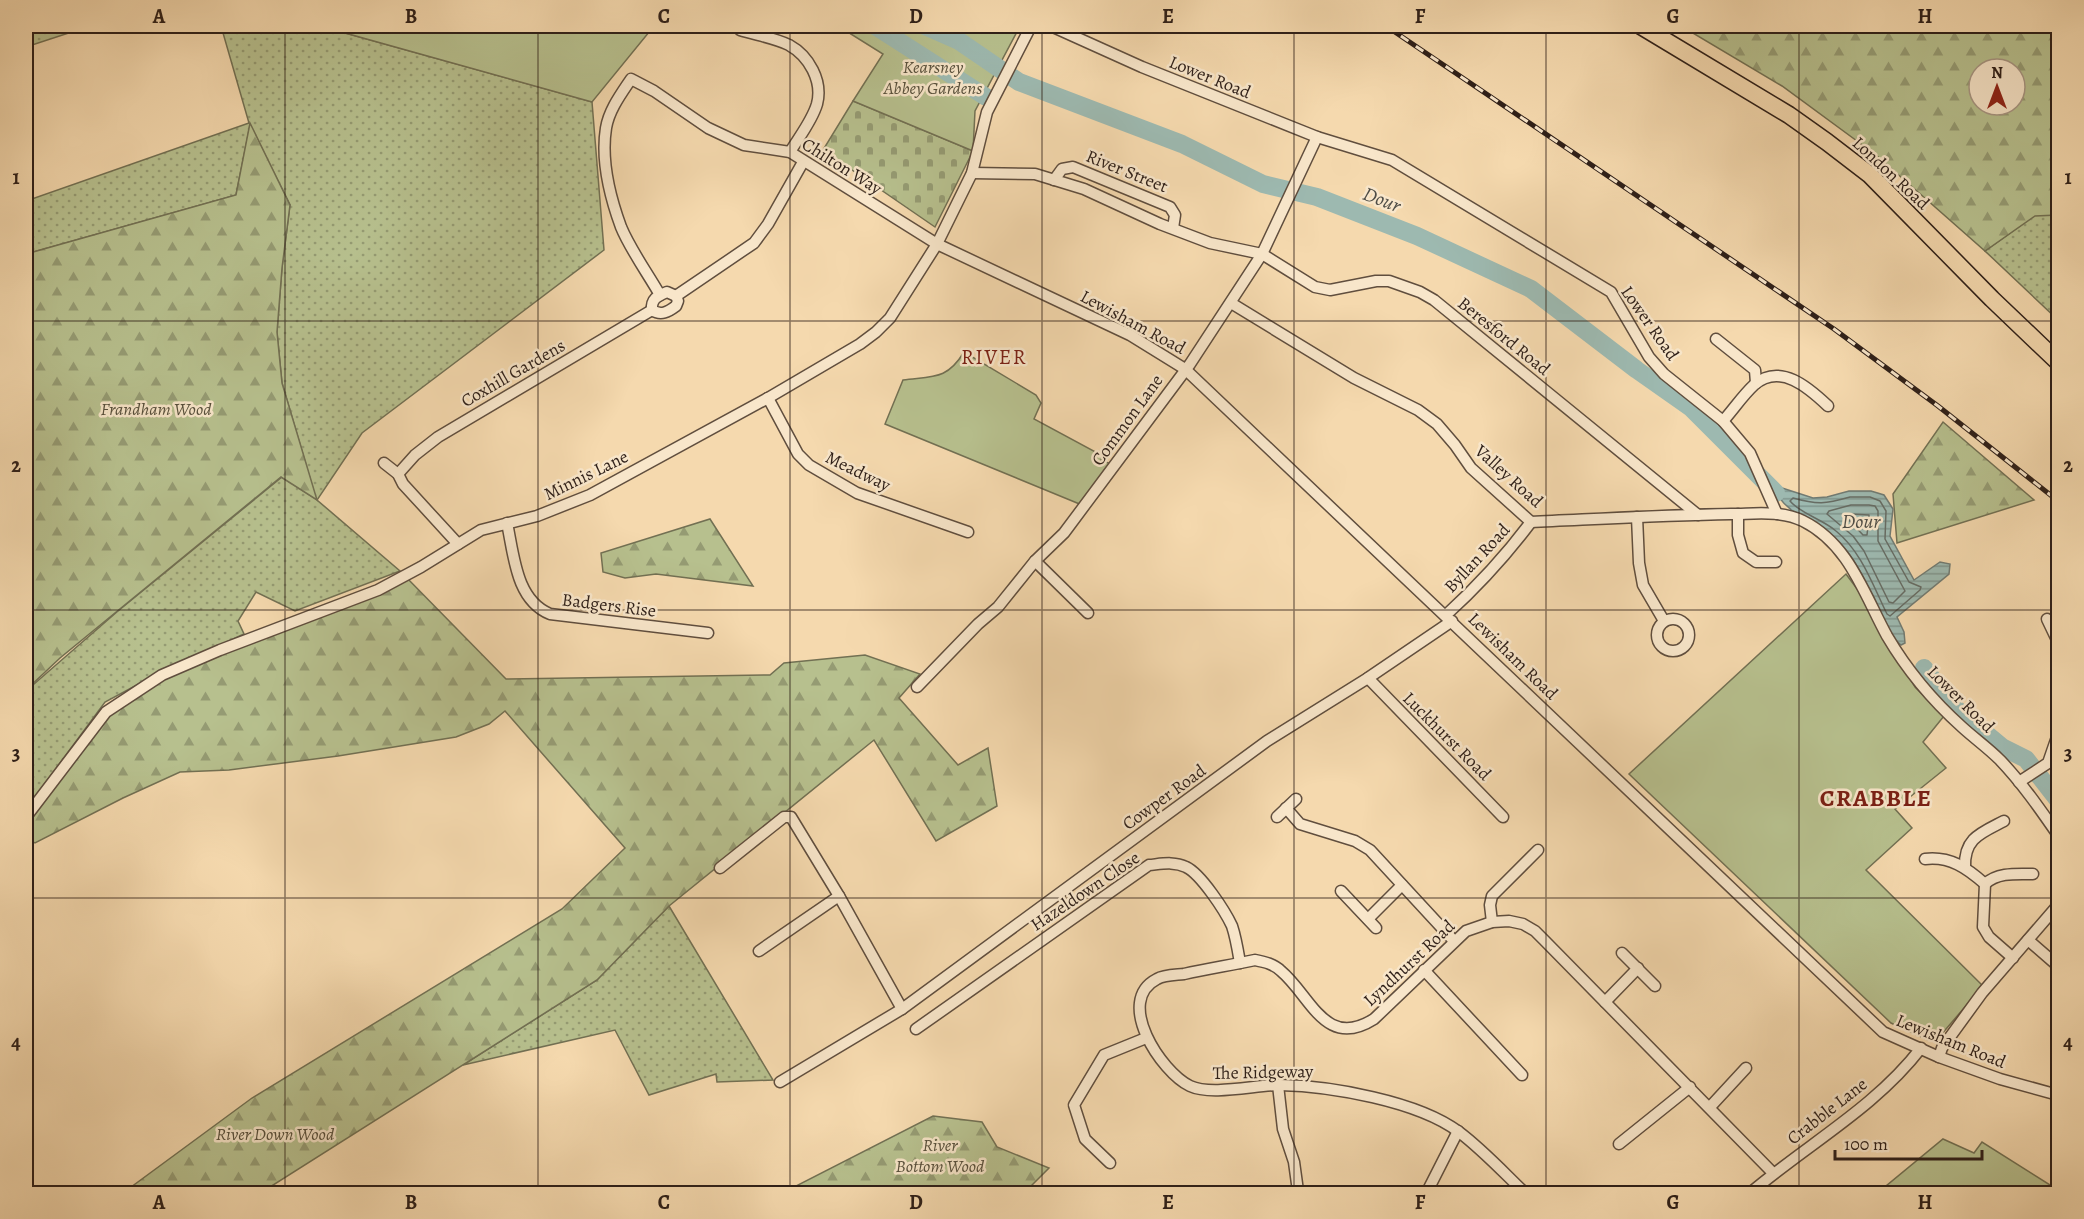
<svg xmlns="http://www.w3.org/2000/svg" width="2084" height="1219" font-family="Alegreya,serif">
<defs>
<pattern id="grass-dots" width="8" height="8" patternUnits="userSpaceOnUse" patternTransform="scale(1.5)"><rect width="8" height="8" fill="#b7c08e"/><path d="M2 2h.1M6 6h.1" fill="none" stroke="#959b73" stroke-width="1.8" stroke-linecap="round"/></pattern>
<pattern id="forest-firs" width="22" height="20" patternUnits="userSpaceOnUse" patternTransform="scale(1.5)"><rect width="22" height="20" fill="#b7c08e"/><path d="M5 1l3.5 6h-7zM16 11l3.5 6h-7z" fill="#959b73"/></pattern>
<pattern id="cemetery-stones" width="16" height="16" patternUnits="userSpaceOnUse" patternTransform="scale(1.5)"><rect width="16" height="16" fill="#b7c08e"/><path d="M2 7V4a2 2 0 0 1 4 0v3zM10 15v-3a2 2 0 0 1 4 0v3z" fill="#959b73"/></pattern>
<pattern id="water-rules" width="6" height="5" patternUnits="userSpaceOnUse" patternTransform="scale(1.5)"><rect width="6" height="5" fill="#9db9b0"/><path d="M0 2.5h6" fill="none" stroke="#80968e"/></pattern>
</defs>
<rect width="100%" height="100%" fill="#f5d9ae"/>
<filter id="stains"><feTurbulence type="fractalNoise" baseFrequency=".00333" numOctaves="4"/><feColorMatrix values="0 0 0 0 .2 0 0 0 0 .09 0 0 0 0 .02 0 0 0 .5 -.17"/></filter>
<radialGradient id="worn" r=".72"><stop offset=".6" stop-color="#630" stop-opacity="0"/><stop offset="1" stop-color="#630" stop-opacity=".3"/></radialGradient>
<!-- grass -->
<g fill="url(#grass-dots)" stroke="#727053" stroke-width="1.5">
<polygon points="26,26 90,26 26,47"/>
<polygon points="221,26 320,26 592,102 604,250 362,433 317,500 400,571 295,611 256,592 238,621 244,634 161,672 105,702 26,809 26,691 118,611 282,477 316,499 282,383 277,332 282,268 290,205 250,125 236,195 26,254 26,201 249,123"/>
<polygon points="2035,215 2058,215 2058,320 1985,251"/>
<polygon points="669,906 773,1080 717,1082 716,1074 649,1095 615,1030 463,1065 597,980"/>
</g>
<!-- forest -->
<g fill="url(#forest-firs)" stroke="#727053" stroke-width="1.5" fill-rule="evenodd">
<path d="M 1681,26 L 2058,26 L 2058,215 L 2035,216 L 1985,251 L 1876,155 L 1782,86 ZM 1979,69 L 2015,69 L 2015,105 L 1979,105 Z"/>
<polygon points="250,123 290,205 282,268 277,332 282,383 317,500 281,477 60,658 26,690 26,254 236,195"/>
<polygon points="1943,422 2034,500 1897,543 1893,494"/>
<polygon points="710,519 753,586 656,574 625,578 603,572 601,553"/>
<polygon points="405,576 506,679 770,675 784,663 865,655 920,674 899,698 958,765 988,748 997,806 936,841 874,740 669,906 597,980 259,1194 123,1193 252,1098 562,909 625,848 505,711 489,724 456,737 338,756 229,770 180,772 123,798 35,843 26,837 26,823 106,712 162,675"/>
<polygon points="933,1116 982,1122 997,1147 1049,1168 1024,1193 794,1193 792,1188"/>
</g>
<!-- cemetery -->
<polygon fill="url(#cemetery-stones)" stroke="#727053" stroke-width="1.5" points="853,101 973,151 935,227 823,150"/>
<!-- park -->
<g fill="#b7c08e" stroke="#727053" stroke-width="1.5">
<polygon points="320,26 654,26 592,102"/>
<polygon points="838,26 1020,26 975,111 973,151 853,101 883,54"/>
<path d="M 964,352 L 1036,395 L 1041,403 L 1034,419 L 1103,456 L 1101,460 L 1111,464 L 1082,505 L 885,424 L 903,380 C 933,376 947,380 964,352 Z"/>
<polygon points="1846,574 1869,605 1882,632 1915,687 1944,716 1923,742 1946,768 1895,809 1912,828 1866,870 1983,986 1940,1036 1928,1040 1891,1023 1629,774"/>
<polygon points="1943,1139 1974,1153 1982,1142 2058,1190 2058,1193 1882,1194 1880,1191"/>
</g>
<!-- water -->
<path fill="url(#water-rules)" stroke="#717b73" stroke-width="1.5" d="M 1779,487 L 1813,498 L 1827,497 L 1849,491 L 1871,491 L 1884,495 L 1893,509 L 1890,536 L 1914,580 L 1940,562 L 1950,564 L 1949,574 L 1897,617 L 1904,632 L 1905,643 L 1901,645 L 1891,636 C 1876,606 1859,558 1834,537 C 1813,519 1792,518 1776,493 Z"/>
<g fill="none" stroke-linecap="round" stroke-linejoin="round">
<!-- shore -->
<g stroke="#666c64" stroke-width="1.5">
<path d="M 1850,497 L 1870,497 L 1880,501 L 1886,511 L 1885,539 L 1909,582 L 1921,587 L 1920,590 L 1890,616 L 1887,614 C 1873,586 1862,552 1836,531 C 1822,519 1801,514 1790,501 L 1793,498 C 1818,505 1825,504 1850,497 Z"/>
<polygon points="1851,505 1869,505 1875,506 1878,511 1878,541 1905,591 1893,603 1889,602 1864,551 1853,536 1827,514 1829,511"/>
<polygon points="1850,514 1869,515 1867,535 1863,535 1848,519"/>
</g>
<!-- river -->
<g stroke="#9db9b0" stroke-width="18">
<polyline points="875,26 986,97"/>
<polyline points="925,26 959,41 1019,82 1182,144 1263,184 1317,197 1417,236 1531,289 1637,370 1691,408 1776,493"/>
<polyline points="1924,668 1955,708 2002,747 2026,759 2058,800"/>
</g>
<!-- minor casing -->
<g stroke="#604e3e" stroke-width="13">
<g id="minor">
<polyline points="1051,26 1142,67 1317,137 1392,160 1611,292 1649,357 1664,374 1723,421 1750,453 1777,514"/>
<path d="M 740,30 C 756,35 775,38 789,45 C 809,56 823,81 817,104 C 812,121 799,137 790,152"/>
<polyline points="972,173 1035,174 1084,189 1160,224 1210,243 1262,254 1315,287 1330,290 1376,281 1389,281 1420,292 1434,300 1698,515"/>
<polyline points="1054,180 1062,169 1073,167 1170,207 1175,215 1173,228"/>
<path d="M 667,292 L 676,296 L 678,301 L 676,306 C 668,312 661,316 652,310 C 651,299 657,296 667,292 Z"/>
<path d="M 660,295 C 648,274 630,249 621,227 C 610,197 601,159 606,128 C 609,110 621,94 631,79 L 654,91 L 708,128 L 744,145 L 790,152 L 937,244 L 1130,335 L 1185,369 L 1883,1032 L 1939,1057 L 2000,1079 L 2058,1095"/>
<polyline points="676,296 754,243 768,224 803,162"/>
<path d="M 1231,303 L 1354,378 L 1418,410 L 1437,424 L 1455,445 L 1471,468 L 1531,522 C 1598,519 1664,515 1731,514 C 1754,514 1781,510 1803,521 C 1849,544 1864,594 1887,636 C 1907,670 1933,701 1962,727 C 1974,738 1988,748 2000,760 C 2022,783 2040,809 2058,835"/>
<polyline points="1716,339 1755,370 1756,383"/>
<polyline points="768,398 798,454 809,465 857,493 968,532"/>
<path d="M 1723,421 C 1733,410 1743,395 1754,385 C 1780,362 1809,388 1828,406"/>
<polyline points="384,463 398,474 403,484 458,544"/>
<polyline points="398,474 415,455 438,437 652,310"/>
<polyline points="1738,514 1738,535 1743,553 1756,562 1776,562"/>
<polyline points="1637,517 1639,563 1643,585 1664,621"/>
<path d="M 507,523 C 514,556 516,600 550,614 L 708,633"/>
<polyline points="1035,561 1088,613"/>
<path d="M 1446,615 C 1479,585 1504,558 1531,522"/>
<circle cx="1673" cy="635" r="16"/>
<polyline points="2047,619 2058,642"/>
<polyline points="1368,678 1503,817"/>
<polyline points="917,687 978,624 998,607 1035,561 1064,533 1190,364 1262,254 1317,137"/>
<polyline points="2019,782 2048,763 2058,734"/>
<polyline points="1286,808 1300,824 1355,841 1370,850 1454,941"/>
<polyline points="26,817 106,712 162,675 220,650 378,590 421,567 481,530 537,516 590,495 768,398 860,344 876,332 890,318 937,244 972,173 987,112 1031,26"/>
<polyline points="1277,817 1296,799"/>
<path d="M 1925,859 C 1950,856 1967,868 1985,884"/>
<path d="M 1965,867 C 1964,838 1981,833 2004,821"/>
<polyline points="720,868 784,817 791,817 839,896 902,1009"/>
<polyline points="1341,891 1376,928"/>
<polyline points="1368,919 1402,885"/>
<polyline points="1492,922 1490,905 1492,896 1538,850"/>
<polyline points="2028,940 2058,966"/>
<polyline points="759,951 839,896"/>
<polyline points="1622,953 1655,986"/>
<path d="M 2013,958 L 1989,937 L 1983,927 L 1985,884 C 1998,872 2017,874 2033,874"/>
<polyline points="1424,970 1522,1075"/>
<polyline points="1605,1002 1638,968"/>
<path d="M 916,1029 L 1149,865 C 1161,864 1174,861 1186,867 C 1201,874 1225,911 1232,926 C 1236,938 1238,951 1240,963"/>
<polyline points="1939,1057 1942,1048 1982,993 2058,905"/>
<polyline points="780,1082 902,1009 1267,741 1368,678 1452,621"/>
<polyline points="1278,1085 1283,1129 1294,1162 1298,1191 1296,1194"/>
<polyline points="1710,1107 1746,1068"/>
<polyline points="1619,1144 1690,1087"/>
<polyline points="1110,1163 1085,1139 1074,1105 1104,1055 1146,1038"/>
<polyline points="1426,1194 1458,1131"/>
<path d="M 1526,1194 C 1504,1173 1483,1150 1459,1132 C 1418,1101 1330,1086 1280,1085 C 1256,1085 1211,1096 1190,1086 C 1161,1072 1114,1001 1157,979 C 1164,975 1176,975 1184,974 C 1207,969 1231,965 1255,960 C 1265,962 1274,964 1281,971 C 1311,996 1325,1050 1374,1019 L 1466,931 L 1492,922 L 1509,921 L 1523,924 L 1535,931 L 1544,940 L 1773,1173"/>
<path d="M 1749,1194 C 1806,1145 1875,1108 1921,1048"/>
</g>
</g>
<!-- primary casing -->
<g stroke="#2e1f18" stroke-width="19">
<polyline id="primary" points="1641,26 1789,115 1827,142 1870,175 1992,299 2058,362"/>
</g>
<!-- minor -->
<use href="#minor" stroke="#f8e6ca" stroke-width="10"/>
<!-- primary -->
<use href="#primary" stroke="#f5d9ae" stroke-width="16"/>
<!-- rail casing -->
<g stroke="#2e1f18" stroke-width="5">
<polyline id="rail" points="1386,26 1834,329 1938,406 2058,501"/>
</g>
<!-- rail -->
<use href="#rail" stroke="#f8e6ca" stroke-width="3" stroke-dasharray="9" stroke-linecap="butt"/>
</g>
<!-- grid -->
<path fill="none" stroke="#2e1f18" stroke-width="1.5" stroke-opacity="0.55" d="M 285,26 L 285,1194M 538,26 L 538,1194M 790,26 L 790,1194M 1042,26 L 1042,1194M 1294,26 L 1294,1194M 1546,26 L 1546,1194M 1799,26 L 1799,1194M 26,321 L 2058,321M 26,610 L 2058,610M 26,898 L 2058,898"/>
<g text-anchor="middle" stroke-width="5" stroke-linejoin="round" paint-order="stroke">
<!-- park labels -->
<g font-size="18" font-style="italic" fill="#574f3b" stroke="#f8e6ca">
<text x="933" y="73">Kearsney<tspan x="933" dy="21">Abbey Gardens</tspan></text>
<text x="156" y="415">Frandham Wood</text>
<text x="275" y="1140">River Down Wood</text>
<text x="940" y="1151">River<tspan x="940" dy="21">Bottom Wood</tspan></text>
</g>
<!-- street labels -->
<g font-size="18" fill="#2e1f18" stroke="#f8e6ca">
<text transform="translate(1210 77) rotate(22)" y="6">Lower Road</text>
<text transform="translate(842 166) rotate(32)" y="6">Chilton Way</text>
<text transform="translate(1127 171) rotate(22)" y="6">River Street</text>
<text transform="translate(1891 173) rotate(43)" y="6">London Road</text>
<text transform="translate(1133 322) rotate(28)" y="6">Lewisham Road</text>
<text transform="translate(1650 323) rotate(55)" y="6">Lower Road</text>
<text transform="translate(1504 336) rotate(39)" y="6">Beresford Road</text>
<text transform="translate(513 373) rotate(-30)" y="6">Coxhill Gardens</text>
<text transform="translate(1127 420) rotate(-54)" y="6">Common Lane</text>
<text transform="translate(858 471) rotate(26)" y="6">Meadway</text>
<text transform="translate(586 475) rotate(-26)" y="6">Minnis Lane</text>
<text transform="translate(1509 476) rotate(42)" y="6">Valley Road</text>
<text transform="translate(1477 558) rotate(-47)" y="6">Byllan Road</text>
<text transform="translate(609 605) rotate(7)" y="6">Badgers Rise</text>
<text transform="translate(1513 656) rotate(44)" y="6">Lewisham Road</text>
<text transform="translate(1961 699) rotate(45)" y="6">Lower Road</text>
<text transform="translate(1447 736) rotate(45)" y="6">Luckhurst Road</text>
<text transform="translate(1164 797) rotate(-36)" y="6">Cowper Road</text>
<text transform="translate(1085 891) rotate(-34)" y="6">Hazeldown Close</text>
<text transform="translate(1409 963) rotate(-43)" y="6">Lyndhurst Road</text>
<text transform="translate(1951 1041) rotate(22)" y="6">Lewisham Road</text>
<text transform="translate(1263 1072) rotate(-1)" y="6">The Ridgeway</text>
<text transform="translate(1827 1111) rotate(-38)" y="6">Crabble Lane</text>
</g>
<!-- water labels -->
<g font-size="20" font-style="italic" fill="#4f4d46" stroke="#f8e6ca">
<text transform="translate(1382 199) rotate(21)" y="7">Dour</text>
<text x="1861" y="528">Dour</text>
</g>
<!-- quarter labels -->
<g font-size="21" letter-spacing="1.5" fill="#7a1f14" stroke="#f8e6ca">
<text x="994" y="364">RIVER</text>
</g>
<!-- district labels -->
<g font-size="24" font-weight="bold" letter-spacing="1.5" fill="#7a1f14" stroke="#f8e6ca">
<text x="1876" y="806">CRABBLE</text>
</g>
</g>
<!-- margin -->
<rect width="2084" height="1219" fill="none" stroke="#f5d9ae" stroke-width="66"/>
<!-- north arrow -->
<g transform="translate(1997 87)"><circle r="28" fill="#f8e6ca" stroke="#a79683" stroke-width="1.5"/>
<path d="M0-4.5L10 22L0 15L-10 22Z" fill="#8f2418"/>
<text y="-9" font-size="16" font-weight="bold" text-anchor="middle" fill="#2e1f18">N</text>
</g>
<!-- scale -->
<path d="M1835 1150v9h147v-9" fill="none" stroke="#2e1f18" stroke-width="3"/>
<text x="1844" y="1150" font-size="18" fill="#2e1f18" stroke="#f8e6ca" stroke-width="4.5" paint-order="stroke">100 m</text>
<rect x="33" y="33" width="2018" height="1153" fill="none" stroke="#2e1f18" stroke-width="2"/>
<g font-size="20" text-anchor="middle" font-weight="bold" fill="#2e1f18">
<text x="159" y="23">A</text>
<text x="411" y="23">B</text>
<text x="664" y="23">C</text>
<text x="916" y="23">D</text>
<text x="1168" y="23">E</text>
<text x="1420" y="23">F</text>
<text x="1673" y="23">G</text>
<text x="1925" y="23">H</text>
<text x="16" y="184">1</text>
<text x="2068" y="184">1</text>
<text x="16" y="472">2</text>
<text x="2068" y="472">2</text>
<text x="16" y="760">3</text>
<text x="2068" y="760">3</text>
<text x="16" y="1049">4</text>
<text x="2068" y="1049">4</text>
<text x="159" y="1209">A</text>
<text x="411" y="1209">B</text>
<text x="664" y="1209">C</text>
<text x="916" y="1209">D</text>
<text x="1168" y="1209">E</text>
<text x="1420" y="1209">F</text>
<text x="1673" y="1209">G</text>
<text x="1925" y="1209">H</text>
</g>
<rect width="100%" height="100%" filter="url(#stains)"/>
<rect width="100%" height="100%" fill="url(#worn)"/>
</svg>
